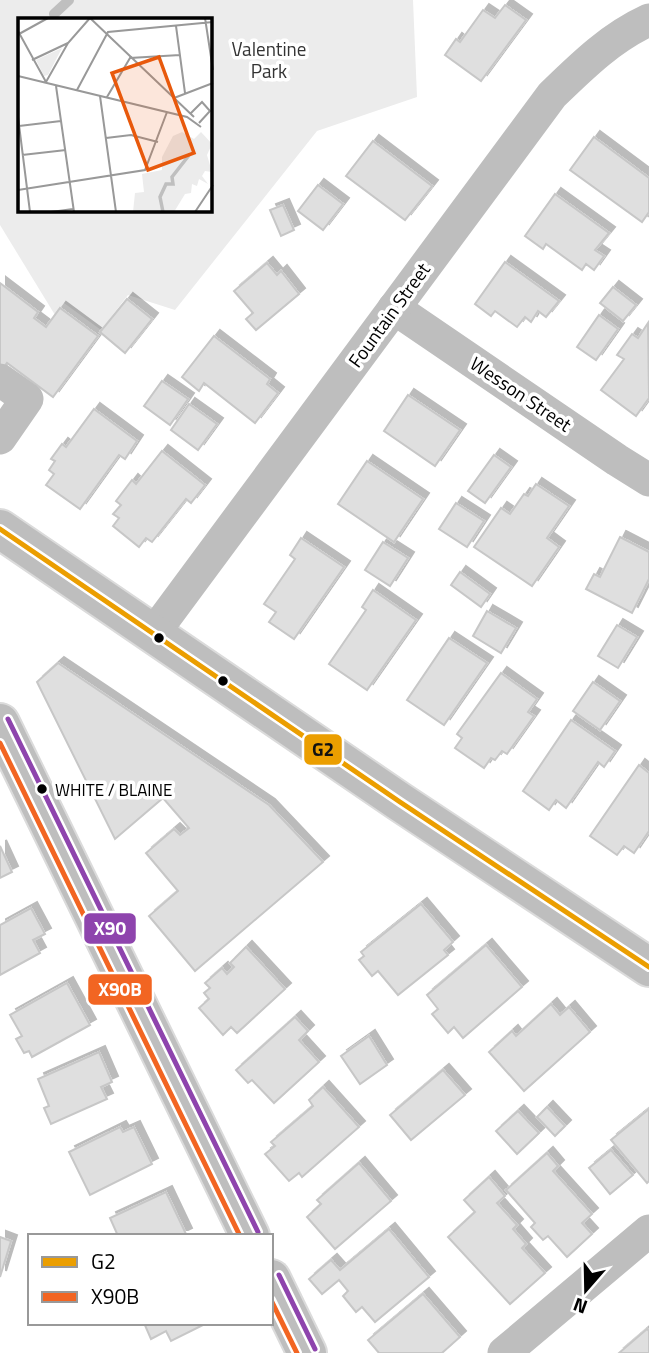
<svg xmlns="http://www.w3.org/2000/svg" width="649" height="1353" font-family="'Titillium Web',sans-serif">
<defs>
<filter id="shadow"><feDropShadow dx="6" dy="-6" stdDeviation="0" flood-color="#0004"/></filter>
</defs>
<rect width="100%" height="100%" fill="#fff"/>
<!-- green -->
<path fill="#ececec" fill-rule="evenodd" d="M 0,0 L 413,0 L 417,97 L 317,131 L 175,310 L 128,295 L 101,330 L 64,303 L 55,315 L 0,225 ZM 19,19 L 210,19 L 210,210 L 19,210 Z"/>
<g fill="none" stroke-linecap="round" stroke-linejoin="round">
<!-- stream -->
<polyline stroke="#bfbfbf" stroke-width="10" points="54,14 69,0"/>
</g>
<!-- building -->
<g fill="#dfdfdf" stroke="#c7c7c7" stroke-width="2" filter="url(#shadow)">
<polygon points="505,5 526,20 481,81 445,55 456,39 460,42 483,10 495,18"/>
<polygon points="594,137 649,178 649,212 642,222 570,170"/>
<polygon points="373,141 432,186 405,220 346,176"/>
<polygon points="318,185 343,204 323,230 298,211"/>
<polygon points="555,194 609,233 595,250 604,256 594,270 586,264 582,270 546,244 543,249 525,236"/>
<polygon points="283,205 294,230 281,236 270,210"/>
<polygon points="505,262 559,301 546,317 538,311 531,322 525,317 517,327 495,311 491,316 475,304"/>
<polygon points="267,263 277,275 281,271 299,294 256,330 246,319 253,313 234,291"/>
<polygon points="0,283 38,312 34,318 46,327 60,308 98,336 53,397 7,363 0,372"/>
<polygon points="613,287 636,305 623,321 600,303"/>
<polygon points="127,299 152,319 125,353 100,332"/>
<polygon points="599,315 618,329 596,360 577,347"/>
<polygon points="648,323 649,398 636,416 601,390 624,359 617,355 632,334 638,338"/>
<polygon points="214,336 270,379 267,384 278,393 255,423 204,383 199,391 182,377"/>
<polygon points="162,381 188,399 170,425 144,406"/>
<polygon points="408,395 460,430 435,466 384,431"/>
<polygon points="189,404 217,424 198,450 171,430"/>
<polygon points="94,409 137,441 125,459 119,455 80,509 46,485 54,474 49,470 55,461 51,459 62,444 66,447"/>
<polygon points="162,451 205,485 191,503 186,499 152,542 146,538 139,547 113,526 119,518 113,514 121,505 116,501 132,480 136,484"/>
<polygon points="494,455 511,467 485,503 468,491"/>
<polygon points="367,461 423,499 394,542 338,504"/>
<polygon points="536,484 569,506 547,538 559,547 532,586 474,547 501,508 510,514 524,494 528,496"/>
<polygon points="456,503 484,521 467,547 439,529"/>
<polygon points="620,537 649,552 649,579 632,613 586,589 594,574 600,577"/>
<polygon points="301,538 344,567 294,639 269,622 276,612 264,604 295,559 290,555"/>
<polygon points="383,542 408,558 390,586 365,570"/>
<polygon points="460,572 490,594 481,607 451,585"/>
<polygon points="373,590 416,620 367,690 329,664 366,610 362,607"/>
<polygon points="487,611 516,628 501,653 473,636"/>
<polygon points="617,625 637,637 618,668 598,656"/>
<polygon points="449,638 487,663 444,725 407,700"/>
<polygon points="58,663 269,805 323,862 195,971 149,916 178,891 146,853 174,829 180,835 189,828 163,798 115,839 37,682"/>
<polygon points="501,673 537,699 528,712 534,716 507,754 502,751 495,760 491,758 484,768 455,748 462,738 457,734"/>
<polygon points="593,682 620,701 600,730 573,711"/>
<polygon points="571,720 615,751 604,767 598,762 566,808 556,800 549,810 523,791"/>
<polygon points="639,765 649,773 649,831 634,853 624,846 617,855 590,836"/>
<polygon points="0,846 12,872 0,878"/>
<polygon points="421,904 453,942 444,950 448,955 398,995 378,971 372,976 359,960 364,956 361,952"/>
<polygon points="31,908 45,934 33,940 40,953 0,975 0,925"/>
<polygon points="486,945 522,987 463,1038 454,1027 448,1033 432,1014 438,1009 427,995"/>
<polygon points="246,947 285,989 237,1033 231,1027 223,1035 199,1008 209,999 204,993 210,988 205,983 222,968 227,974 234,967 230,963"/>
<polygon points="67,983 90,1025 32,1057 29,1051 24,1053 16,1039 22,1036 10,1015"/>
<polygon points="551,1004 560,1015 569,1007 590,1032 524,1091 489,1052 512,1031 516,1036"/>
<polygon points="295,1017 308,1031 299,1040 319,1062 274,1103 252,1080 248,1083 236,1070"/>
<polygon points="369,1036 387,1065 360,1084 341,1056"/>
<polygon points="99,1052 112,1082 101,1087 107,1099 51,1124 44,1108 49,1106 38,1079"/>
<polygon points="443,1070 465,1095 411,1140 390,1115"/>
<polygon points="323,1087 359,1127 302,1177 299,1173 289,1181 265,1154 275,1146 271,1142 313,1106 309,1100"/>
<polygon points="547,1107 565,1126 555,1136 537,1117"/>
<polygon points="649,1109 649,1181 647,1183 611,1140"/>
<polygon points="518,1111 539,1133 517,1154 496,1131"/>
<polygon points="120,1127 123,1132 134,1127 152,1164 90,1195 69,1152"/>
<polygon points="611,1150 633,1175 610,1194 589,1168"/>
<polygon points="547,1153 558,1166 553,1171 592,1214 582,1223 592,1234 567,1257 548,1236 543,1240 531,1227 535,1223 506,1190"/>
<polygon points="359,1163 391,1201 335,1249 307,1217 321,1204 317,1200"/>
<polygon points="489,1177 505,1196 497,1203 517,1225 513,1229 526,1244 522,1248 545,1273 510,1304 448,1237 475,1212 464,1200"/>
<polygon points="166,1192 186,1234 182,1236 118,1236 110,1218"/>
<polygon points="389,1229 429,1277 375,1322 362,1307 356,1312 343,1296 348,1291 339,1280 322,1294 309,1279 331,1260 340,1270"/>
<polygon points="0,1237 11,1241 0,1277"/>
<polygon points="423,1294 460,1337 442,1353 379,1353 368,1340"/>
<polygon points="144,1323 202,1323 203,1325 171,1341 166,1331 151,1339"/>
<polygon points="647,1329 649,1331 649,1353 619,1353"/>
</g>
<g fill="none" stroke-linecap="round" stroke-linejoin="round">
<!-- major casing -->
<g stroke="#dbdbdb" stroke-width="42">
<g id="major">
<polyline points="0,529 400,802 649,967"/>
<polyline points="0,723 250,1236"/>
<polyline points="271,1279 307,1353"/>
</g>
</g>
<!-- minor -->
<g stroke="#bebebe" stroke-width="33">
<polyline points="394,308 617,460 649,480"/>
<polyline points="0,380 27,399 0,438"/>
<path d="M 153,634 L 552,95 C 582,66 610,38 649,20"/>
<polyline points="504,1353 649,1231"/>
</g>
<!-- major -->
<use href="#major" stroke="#bebebe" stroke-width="38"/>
<!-- bus-1 casing -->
<g stroke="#fff" stroke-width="10">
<polyline id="bus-1" points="0,529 400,802 649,967"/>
</g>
<!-- bus-2 casing -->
<g stroke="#fff" stroke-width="10">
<g id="bus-2">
<polyline points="0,743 240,1236"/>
<polyline points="271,1300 297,1353"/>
</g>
</g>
<!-- bus-3 casing -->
<g stroke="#fff" stroke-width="10">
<g id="bus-3">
<polyline points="8,719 258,1232"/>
<polyline points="279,1275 315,1349"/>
</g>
</g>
<!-- bus-1 -->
<use href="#bus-1" stroke="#eb9e00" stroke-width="5"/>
<!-- bus-2 -->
<use href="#bus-2" stroke="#f26522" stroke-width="5"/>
<!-- bus-3 -->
<use href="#bus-3" stroke="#8e44ad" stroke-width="5"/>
</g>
<!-- markers -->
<g fill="#000" stroke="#fff" stroke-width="2.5">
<circle cx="159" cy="638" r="6"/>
<circle cx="223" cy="681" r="6"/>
<circle cx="42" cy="789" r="6"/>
</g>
<g text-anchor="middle" stroke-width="7" stroke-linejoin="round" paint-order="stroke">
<!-- bus labels -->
<g font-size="17" fill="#000" stroke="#fff" text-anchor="start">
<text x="55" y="796">WHITE / BLAINE</text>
</g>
<!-- park labels -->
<g font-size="19" fill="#333" stroke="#fff">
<text x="269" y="56">Valentine<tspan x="269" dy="22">Park</tspan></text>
</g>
<!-- street labels -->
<g font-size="19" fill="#000" stroke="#fff">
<text transform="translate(389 315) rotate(-54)" y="7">Fountain Street</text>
<text transform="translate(521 394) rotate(34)" y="7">Wesson Street</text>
</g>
</g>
<!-- overview -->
<g transform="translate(18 18)">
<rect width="194" height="194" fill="#fff"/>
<path d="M 44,30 L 30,57 L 26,58 L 18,42 ZM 164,114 L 176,121 L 183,114 L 194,126 L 189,137 L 194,154 L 187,153 L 184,158 L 190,166 L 181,161 L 179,168 L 174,166 L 173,175 L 167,176 L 156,194 L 115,194 L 117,175 L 126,174 L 124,156 L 144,152 L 144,139 L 155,118 Z" fill="#ececec"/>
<path fill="none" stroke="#bfbfbf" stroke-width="3.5" d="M 145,194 L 142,179 L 148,166 L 155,166 L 154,159 L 172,136"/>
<path fill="none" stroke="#999" stroke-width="2" d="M 72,0 L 176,99M 187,0 L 195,52M 158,8 L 167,75M 0,13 L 28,64 L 50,25 L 72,0M 1,16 L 30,0M 14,42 L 50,25M 0,58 L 169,99 L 183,109M 38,68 L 56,194M 59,72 L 90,14 L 195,4M 82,78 L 98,194M 89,79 L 112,40 L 162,37M 156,80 L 195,65M 172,96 L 184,84 L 192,93 L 181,105M 0,99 L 12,194M 1,108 L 43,103M 88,120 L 113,117 L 140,124M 4,137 L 48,132M 0,172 L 127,152 L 149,94M 33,194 L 55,191M 177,194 L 195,167"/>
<path fill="#e8590c" fill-opacity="0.15" stroke="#e8590c" stroke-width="3.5" d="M 141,39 L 176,135 L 130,152 L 94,55 Z"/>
<rect width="194" height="194" fill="none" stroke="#000" stroke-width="3.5"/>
</g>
<g stroke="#fff" stroke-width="2.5">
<rect x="303" y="733" width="40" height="33" rx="7" fill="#eb9e00"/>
<rect x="83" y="912" width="54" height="33" rx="7" fill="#8e44ad"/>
<rect x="87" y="973" width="66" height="33" rx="7" fill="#f26522"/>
</g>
<g font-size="19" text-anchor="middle" font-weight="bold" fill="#fff">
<text x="110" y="935">X90</text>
<text x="120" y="996">X90B</text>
</g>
<g font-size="19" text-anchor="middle" font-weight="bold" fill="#111">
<text x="323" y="756">G2</text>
</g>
<!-- legend -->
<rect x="28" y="1234" width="245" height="91" fill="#ffffff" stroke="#999999" stroke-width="2"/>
<rect x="42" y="1257" width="35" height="10" fill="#eb9e00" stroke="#999999" stroke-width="2"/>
<text x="91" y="1269" font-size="21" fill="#000000">G2</text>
<rect x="42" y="1292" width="35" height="10" fill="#f26522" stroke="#999999" stroke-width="2"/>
<text x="91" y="1304" font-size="21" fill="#000000">X90B</text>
<!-- north arrow -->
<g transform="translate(586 1290) rotate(200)" stroke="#ffffff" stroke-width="5" paint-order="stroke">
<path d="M0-5L12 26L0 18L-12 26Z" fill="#000000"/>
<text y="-10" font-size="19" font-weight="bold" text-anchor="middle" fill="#000000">N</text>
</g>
</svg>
